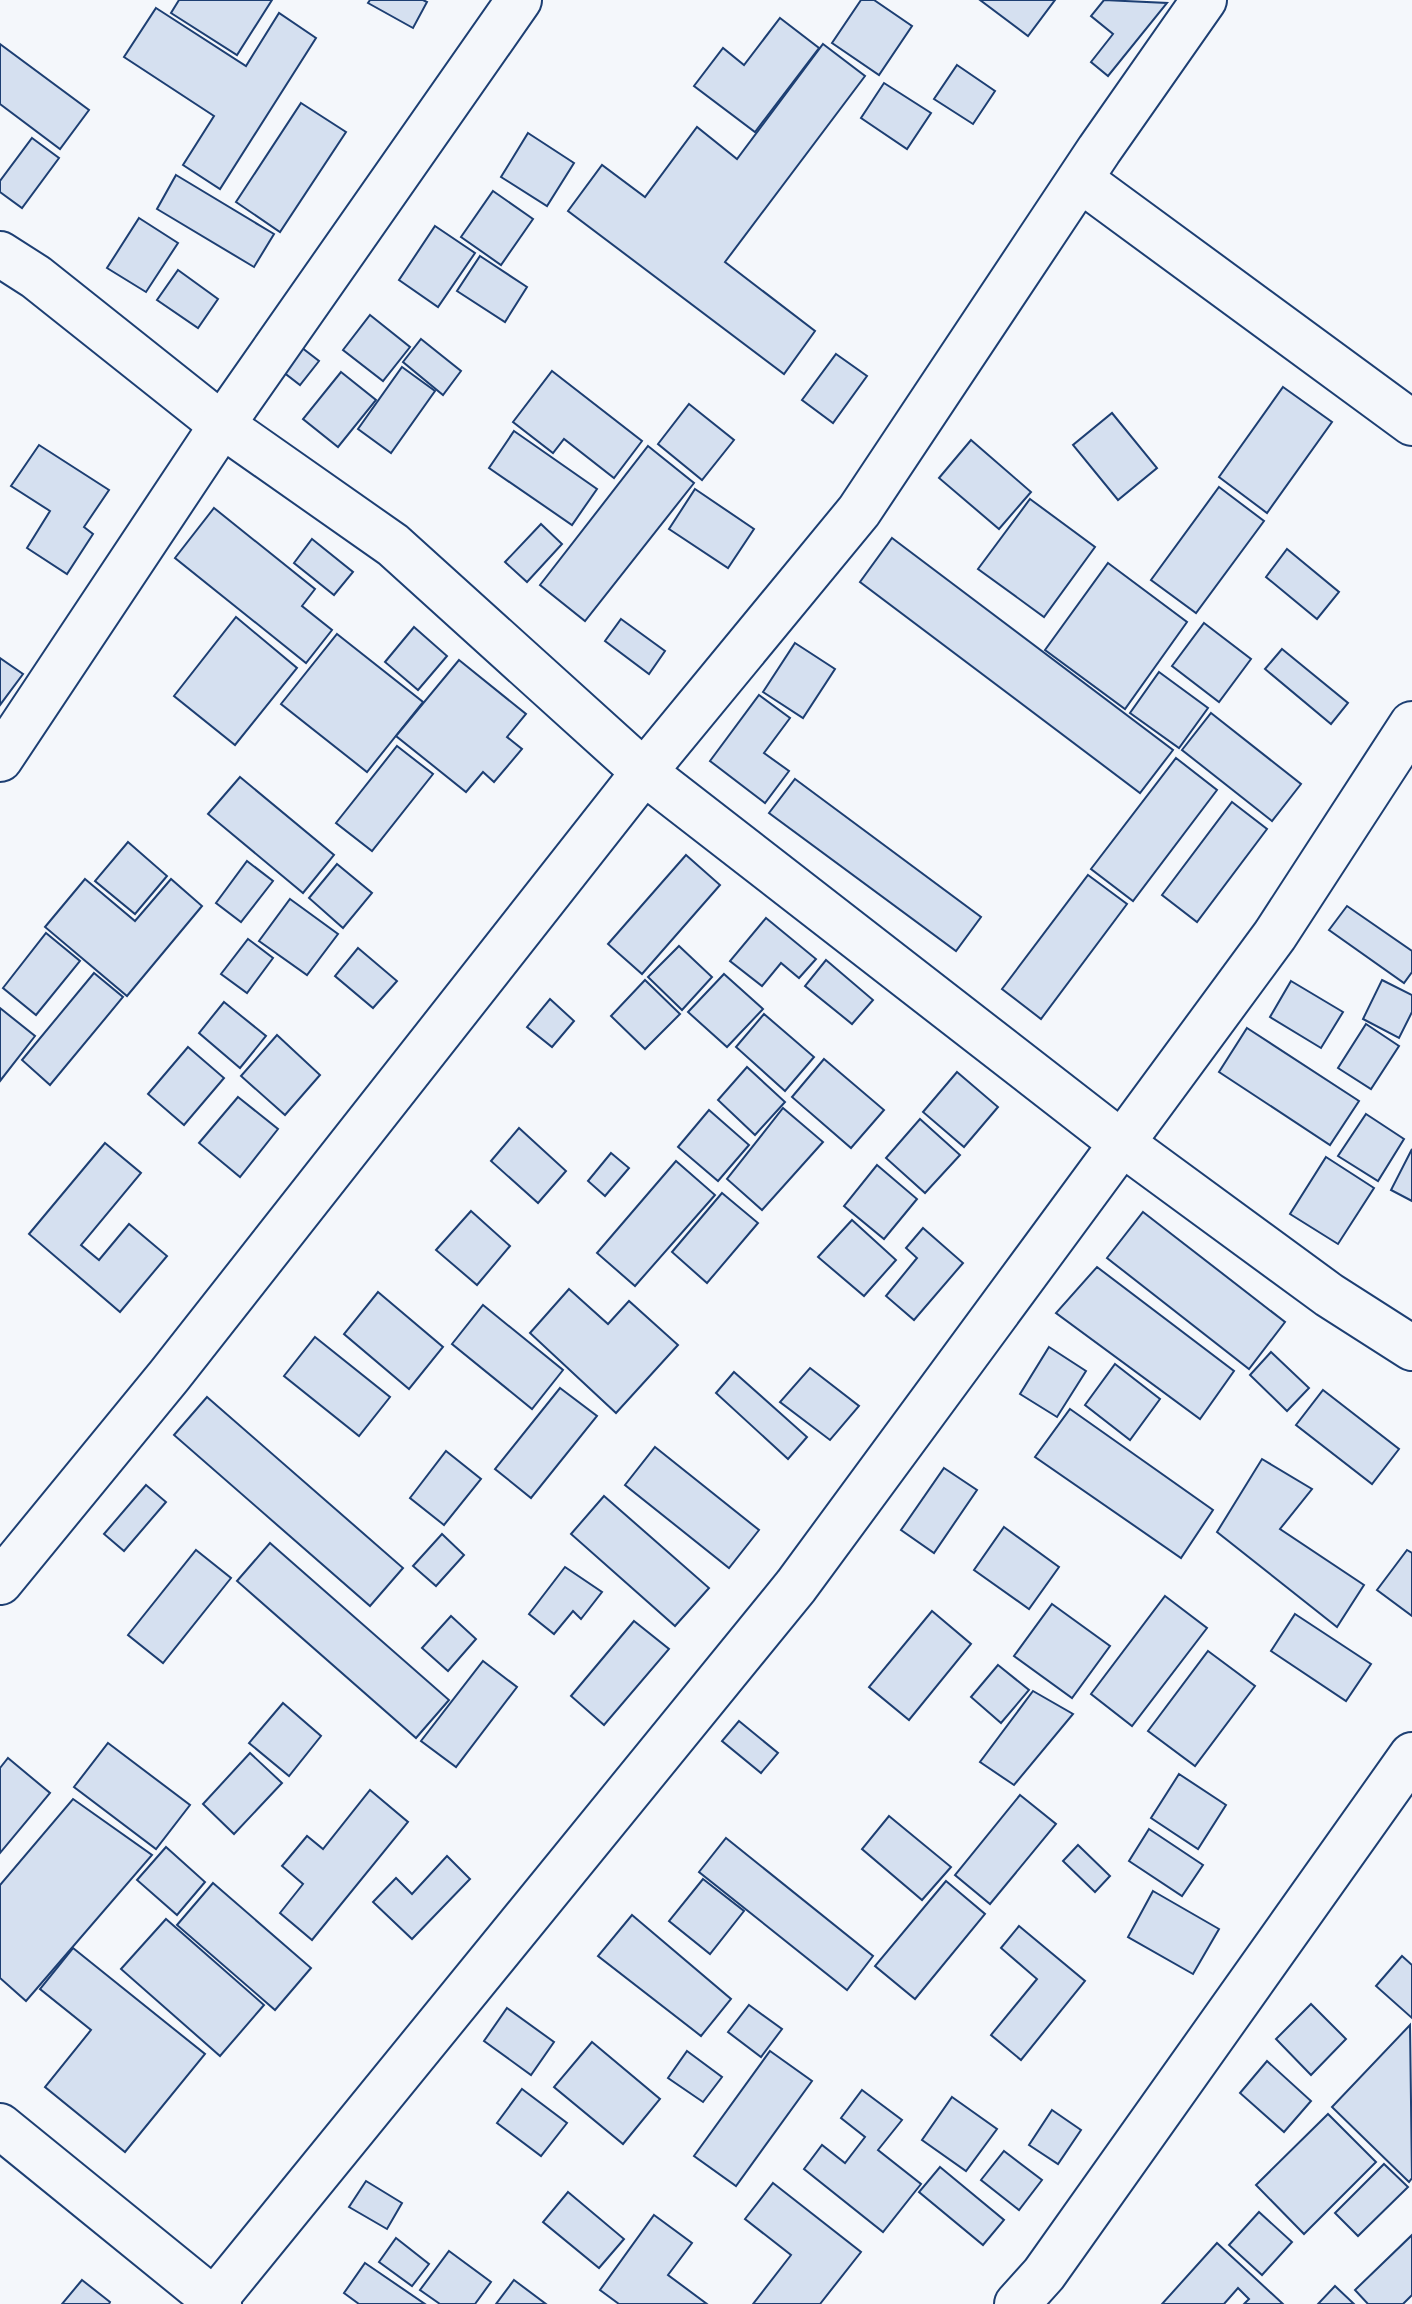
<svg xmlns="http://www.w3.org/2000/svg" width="1412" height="2304" font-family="'IBM Plex Serif',serif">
<rect width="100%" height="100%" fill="#f4f7fb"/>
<!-- building -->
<g fill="#d5e0f0" stroke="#1d3f73" stroke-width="2">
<polygon points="179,0 272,0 237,55 171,13"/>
<polygon points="370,0 423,0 427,2 413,28 368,3"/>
<polygon points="861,0 874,0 912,26 879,75 832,43"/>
<polygon points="980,0 1055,0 1028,36"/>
<polygon points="1104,0 1167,3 1108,76 1091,62 1113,34 1091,16"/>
<polygon points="156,8 246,66 279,13 316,38 220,189 183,165 214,116 124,57"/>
<polygon points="780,18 819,48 755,132 694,86 723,48 744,65"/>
<polygon points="0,44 89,110 60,149 0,104"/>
<polygon points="823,44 865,76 725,262 815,331 784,374 568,211 602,165 645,197 697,127 737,159"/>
<polygon points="957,65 995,91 973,124 934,99"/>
<polygon points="884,83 931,113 907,149 861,118"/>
<polygon points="301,103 346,132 280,232 236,202"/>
<polygon points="528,133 574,163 547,206 501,177"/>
<polygon points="32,138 59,158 22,208 0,192 0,181"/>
<polygon points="176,175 274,234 254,267 157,209"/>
<polygon points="493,191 533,219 501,265 461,237"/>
<polygon points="139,218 178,243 146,292 107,268"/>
<polygon points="435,226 475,253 438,307 399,280"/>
<polygon points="480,256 527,287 505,322 457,291"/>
<polygon points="178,270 218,299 198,328 157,300"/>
<polygon points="370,315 410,347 383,381 343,350"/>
<polygon points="421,339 461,371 443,395 403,362"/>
<polygon points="297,344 319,361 300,385 278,368"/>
<polygon points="836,354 867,376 833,423 802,400"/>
<polygon points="402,367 435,391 391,453 358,429"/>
<polygon points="552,371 642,441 614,478 564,439 553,453 513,422"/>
<polygon points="341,372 376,400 338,447 303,419"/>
<polygon points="1283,387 1332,422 1267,513 1219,477"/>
<polygon points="689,404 734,440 702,480 658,444"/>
<polygon points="1112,413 1157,468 1118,500 1073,445"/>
<polygon points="514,431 597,489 572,525 489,468"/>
<polygon points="971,440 1031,492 999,529 939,478"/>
<polygon points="39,445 109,490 84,527 93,534 67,574 27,548 50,511 11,486"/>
<polygon points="648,446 694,483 585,621 540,585"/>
<polygon points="1219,487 1264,521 1196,613 1151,580"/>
<polygon points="695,489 754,529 728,568 669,529"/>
<polygon points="1030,499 1095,547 1044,617 978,569"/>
<polygon points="214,508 315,589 302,606 332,630 306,663 175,558"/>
<polygon points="541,524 562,544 527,582 505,562"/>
<polygon points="892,538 1173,750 1140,793 860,582"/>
<polygon points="312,539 353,572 334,595 294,563"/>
<polygon points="1287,549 1339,592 1317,619 1266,577"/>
<polygon points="1108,563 1187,622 1125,709 1045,650"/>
<polygon points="236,617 297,668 235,745 174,696"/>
<polygon points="621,619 665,651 649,674 605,641"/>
<polygon points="1204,623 1251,659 1219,702 1172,666"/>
<polygon points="414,627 447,656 418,690 385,662"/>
<polygon points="337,634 423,702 367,772 281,704"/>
<polygon points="795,643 835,669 803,718 763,692"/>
<polygon points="1282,649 1348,703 1331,724 1265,669"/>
<polygon points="0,658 23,674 0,705"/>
<polygon points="459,660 526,714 507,737 522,749 494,782 483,772 466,792 396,736"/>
<polygon points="1159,672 1208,708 1179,748 1130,713"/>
<polygon points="759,695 790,718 764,753 789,771 765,803 710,761"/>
<polygon points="1211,713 1301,784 1272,821 1182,750"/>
<polygon points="397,746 433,774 372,851 336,823"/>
<polygon points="1176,758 1217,790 1133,901 1091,869"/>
<polygon points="240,777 334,855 303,893 208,814"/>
<polygon points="795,779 981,917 956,951 769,813"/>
<polygon points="1232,802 1267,829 1197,922 1162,895"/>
<polygon points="128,842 167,876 135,914 95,881"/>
<polygon points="686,855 720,885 642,974 608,944"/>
<polygon points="247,861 273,881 241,922 216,903"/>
<polygon points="337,864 372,893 343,928 309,898"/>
<polygon points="1088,875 1127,904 1041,1019 1002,989"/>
<polygon points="85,879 135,921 171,879 202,906 127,996 45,927"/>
<polygon points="290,899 338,934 307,975 259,941"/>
<polygon points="1347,906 1412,951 1412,972 1404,983 1329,930"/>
<polygon points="766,918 816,959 799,978 781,963 762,986 730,961"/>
<polygon points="46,933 80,961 36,1015 3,988"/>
<polygon points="248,939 273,958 247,993 221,974"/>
<polygon points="679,946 712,977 682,1010 648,977"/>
<polygon points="358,948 397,981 373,1008 335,976"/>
<polygon points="826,960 873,1000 852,1024 805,986"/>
<polygon points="94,973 123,997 50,1085 22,1060"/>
<polygon points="724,974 763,1009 727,1047 688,1012"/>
<polygon points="645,980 680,1014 645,1049 611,1016"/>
<polygon points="1382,980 1412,995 1412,1012 1399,1038 1363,1019"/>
<polygon points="1291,981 1343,1012 1321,1048 1270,1017"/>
<polygon points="550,999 574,1021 552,1047 527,1027"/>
<polygon points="224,1002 266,1036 240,1068 199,1033"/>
<polygon points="0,1008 35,1036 0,1081"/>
<polygon points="764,1014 814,1057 785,1091 736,1047"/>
<polygon points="1366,1024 1399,1046 1371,1089 1338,1068"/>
<polygon points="1247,1028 1359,1101 1330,1145 1219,1072"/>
<polygon points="277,1035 320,1075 285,1115 241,1076"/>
<polygon points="188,1047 224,1078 184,1125 148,1094"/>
<polygon points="824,1059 884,1110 851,1148 792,1097"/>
<polygon points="747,1067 785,1102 755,1135 718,1100"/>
<polygon points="957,1072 998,1107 964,1147 923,1112"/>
<polygon points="238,1097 278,1129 240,1177 199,1143"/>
<polygon points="783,1108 823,1142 762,1210 727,1179"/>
<polygon points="709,1110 749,1145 718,1181 678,1147"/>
<polygon points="1366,1114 1404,1139 1378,1181 1338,1156"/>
<polygon points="920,1119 960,1155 925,1193 886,1158"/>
<polygon points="519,1128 566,1171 538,1203 491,1161"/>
<polygon points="105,1143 141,1173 81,1245 99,1260 129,1224 167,1256 120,1312 29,1234"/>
<polygon points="1412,1149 1412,1201 1391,1190"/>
<polygon points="611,1153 629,1168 605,1196 588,1181"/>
<polygon points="1326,1157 1374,1188 1338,1244 1290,1214"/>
<polygon points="676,1161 715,1195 635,1286 597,1253"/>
<polygon points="877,1165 917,1199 884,1239 844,1206"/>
<polygon points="722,1193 758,1223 707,1283 672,1252"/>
<polygon points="471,1211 510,1246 477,1285 436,1250"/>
<polygon points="1143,1212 1285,1322 1249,1369 1107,1258"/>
<polygon points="852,1220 896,1260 864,1296 818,1257"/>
<polygon points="923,1228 963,1263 914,1320 886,1296 917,1258 906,1248"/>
<polygon points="1097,1267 1234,1371 1200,1419 1056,1313"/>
<polygon points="569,1289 608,1324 629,1301 678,1345 616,1413 530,1333"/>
<polygon points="378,1292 443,1347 409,1389 344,1334"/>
<polygon points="483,1305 563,1370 532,1409 452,1344"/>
<polygon points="315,1337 390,1397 359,1436 284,1376"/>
<polygon points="1049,1347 1086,1371 1057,1417 1020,1394"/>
<polygon points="1271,1352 1309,1388 1287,1411 1250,1375"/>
<polygon points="1115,1364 1160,1399 1130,1440 1085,1405"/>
<polygon points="810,1368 859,1406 830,1440 780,1402"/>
<polygon points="734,1372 807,1437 788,1459 716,1393"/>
<polygon points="560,1388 597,1416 531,1498 495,1469"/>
<polygon points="1323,1390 1399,1449 1372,1484 1296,1425"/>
<polygon points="207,1397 403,1568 370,1606 174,1435"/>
<polygon points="1070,1409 1213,1510 1181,1558 1035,1457"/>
<polygon points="655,1447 759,1530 729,1568 625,1485"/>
<polygon points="446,1451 481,1479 444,1525 410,1498"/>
<polygon points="1262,1459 1312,1489 1280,1529 1364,1585 1337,1627 1217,1532"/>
<polygon points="944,1468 977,1490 934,1553 901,1530"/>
<polygon points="146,1485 166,1502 124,1551 104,1534"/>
<polygon points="604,1496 709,1588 675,1626 571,1534"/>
<polygon points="1004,1527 1059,1567 1029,1609 974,1570"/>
<polygon points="442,1534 464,1555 436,1586 413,1566"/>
<polygon points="270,1543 449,1700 416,1738 237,1581"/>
<polygon points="196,1550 231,1578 163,1663 128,1635"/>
<polygon points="1407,1550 1412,1553 1412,1616 1377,1590"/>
<polygon points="565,1567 602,1592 581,1619 573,1611 554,1634 529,1614"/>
<polygon points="1165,1596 1207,1628 1132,1726 1091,1694"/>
<polygon points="1052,1604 1110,1646 1072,1698 1014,1656"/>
<polygon points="932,1611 971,1644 909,1720 869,1687"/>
<polygon points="1295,1614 1371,1664 1346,1701 1271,1651"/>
<polygon points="451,1616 476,1639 448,1671 422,1648"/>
<polygon points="634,1621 669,1649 604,1725 571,1696"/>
<polygon points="1208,1651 1255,1686 1195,1766 1148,1731"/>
<polygon points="483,1661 517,1687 456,1767 421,1741"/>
<polygon points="998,1665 1029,1690 1001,1723 971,1697"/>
<polygon points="1033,1691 1073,1714 1014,1785 980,1762"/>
<polygon points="283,1703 321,1736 289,1776 249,1743"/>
<polygon points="739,1721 778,1753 761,1773 722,1741"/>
<polygon points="108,1743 190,1805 156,1849 74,1787"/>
<polygon points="250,1753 282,1783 234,1834 203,1804"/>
<polygon points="8,1758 50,1793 0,1853 0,1768"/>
<polygon points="1179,1774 1226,1805 1198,1849 1151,1818"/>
<polygon points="370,1790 408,1822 312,1940 280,1913 303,1884 282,1866 307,1836 323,1849"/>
<polygon points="1020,1795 1056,1824 990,1904 955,1875"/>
<polygon points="73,1799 152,1855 26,2001 0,1978 0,1885"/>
<polygon points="889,1816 951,1867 922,1900 862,1849"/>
<polygon points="1149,1829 1203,1865 1182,1896 1129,1861"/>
<polygon points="726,1838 873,1956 847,1990 699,1872"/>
<polygon points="1078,1845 1110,1876 1095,1892 1063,1861"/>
<polygon points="166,1847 205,1882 177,1915 137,1880"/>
<polygon points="447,1856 470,1879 412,1939 373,1902 396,1878 412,1894"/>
<polygon points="703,1879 744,1911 710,1954 669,1921"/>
<polygon points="946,1881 985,1914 915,1999 875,1966"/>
<polygon points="213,1883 311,1968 275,2010 177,1925"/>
<polygon points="1153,1891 1219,1929 1193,1974 1128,1937"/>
<polygon points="632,1915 731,1999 701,2036 598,1956"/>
<polygon points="166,1919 264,2005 220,2056 121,1969"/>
<polygon points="1019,1926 1085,1981 1021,2060 991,2035 1037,1979 1001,1948"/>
<polygon points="73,1948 205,2054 125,2152 45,2087 91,2030 40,1989"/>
<polygon points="1402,1956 1412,1965 1412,2018 1376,1986"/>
<polygon points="1311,2004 1346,2039 1311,2075 1276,2039"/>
<polygon points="749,2005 782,2029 761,2057 728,2032"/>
<polygon points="507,2008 554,2042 531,2075 484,2041"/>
<polygon points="1410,2025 1412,2178 1409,2182 1332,2107"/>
<polygon points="592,2042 660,2099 623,2144 554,2087"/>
<polygon points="687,2051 722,2077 703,2102 668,2078"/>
<polygon points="770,2051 812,2081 736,2186 694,2156"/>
<polygon points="1267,2061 1311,2101 1284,2132 1240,2093"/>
<polygon points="522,2089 567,2123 541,2156 497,2123"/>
<polygon points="862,2090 902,2120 878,2150 921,2184 883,2232 804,2169 822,2145 845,2163 865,2137 841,2118"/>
<polygon points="952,2097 997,2129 966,2171 922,2140"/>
<polygon points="1052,2110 1081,2130 1058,2164 1029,2145"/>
<polygon points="1328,2114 1376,2162 1304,2234 1256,2185"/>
<polygon points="1004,2151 1042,2180 1019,2210 981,2180"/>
<polygon points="1384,2164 1408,2187 1358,2236 1335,2213"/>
<polygon points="940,2167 1004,2220 983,2245 919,2192"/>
<polygon points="366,2181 402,2203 387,2229 349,2207"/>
<polygon points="773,2183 861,2252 820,2304 753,2304 791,2255 745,2219"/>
<polygon points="568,2192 624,2239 599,2268 543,2222"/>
<polygon points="1259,2212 1292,2242 1262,2275 1229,2245"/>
<polygon points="654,2215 692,2243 668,2275 707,2304 619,2304 600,2290"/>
<polygon points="1412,2235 1412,2295 1403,2304 1368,2304 1355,2290"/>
<polygon points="396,2238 429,2264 412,2286 379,2262"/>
<polygon points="1217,2243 1283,2304 1244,2304 1249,2299 1238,2288 1224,2304 1162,2304"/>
<polygon points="449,2251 491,2282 475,2304 440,2304 420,2290"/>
<polygon points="365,2263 425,2304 359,2304 344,2293"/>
<polygon points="82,2280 110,2302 109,2304 62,2304"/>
<polygon points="514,2280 546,2304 496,2304"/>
<polygon points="1335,2286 1354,2304 1318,2304"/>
</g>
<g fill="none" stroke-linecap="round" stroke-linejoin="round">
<!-- minor casing -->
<g stroke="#1d3f73" stroke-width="48">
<g id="minor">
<polyline points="1081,180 1412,423"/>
<polyline points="0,254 36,277 222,425 393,545 644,772 1123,1144 1329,1295 1412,1348"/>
<polyline points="0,759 222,425 519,0"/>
<polyline points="0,1582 169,1376 644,772 859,511 1099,150 1204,0"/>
<polyline points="0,2126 219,2304"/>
<polyline points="211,2304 796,1586 1275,935 1412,724"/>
<polyline points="1017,2304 1044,2274 1412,1755"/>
</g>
</g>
<!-- minor -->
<use href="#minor" stroke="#f4f7fb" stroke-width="44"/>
</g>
</svg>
